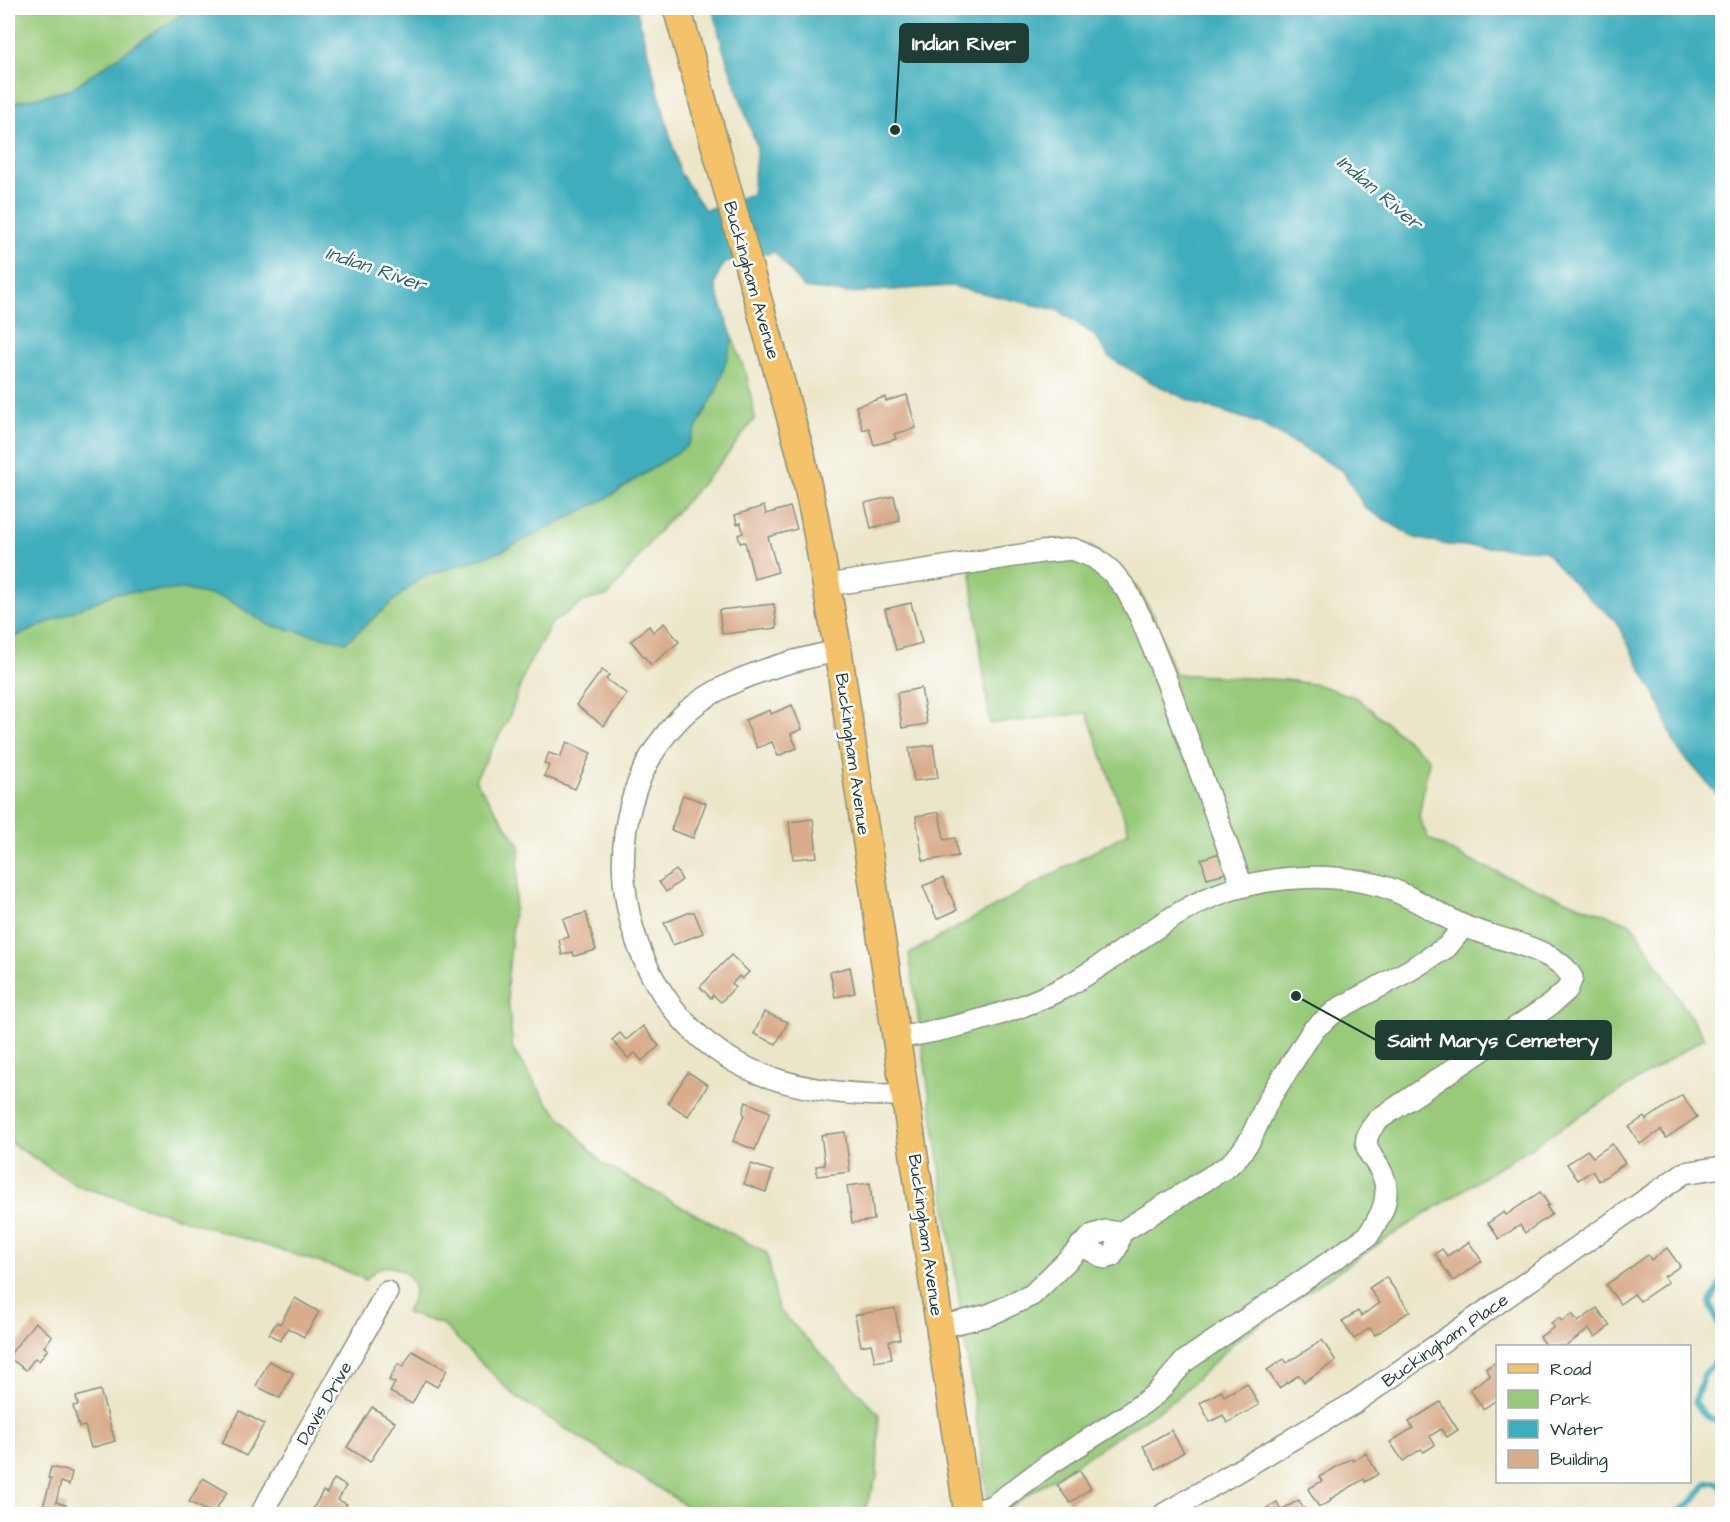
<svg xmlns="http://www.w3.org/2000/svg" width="1730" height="1522" font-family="'Architects Daughter',sans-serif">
<rect width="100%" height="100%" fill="#fff"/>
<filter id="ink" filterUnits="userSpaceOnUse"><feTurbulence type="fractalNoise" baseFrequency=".0167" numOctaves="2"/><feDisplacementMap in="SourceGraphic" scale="12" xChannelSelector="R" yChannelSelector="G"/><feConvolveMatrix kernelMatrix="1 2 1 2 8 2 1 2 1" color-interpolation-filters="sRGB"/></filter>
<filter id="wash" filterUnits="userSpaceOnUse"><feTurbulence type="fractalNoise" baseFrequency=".008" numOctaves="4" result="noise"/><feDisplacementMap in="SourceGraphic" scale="24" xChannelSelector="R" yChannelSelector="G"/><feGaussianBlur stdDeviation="1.35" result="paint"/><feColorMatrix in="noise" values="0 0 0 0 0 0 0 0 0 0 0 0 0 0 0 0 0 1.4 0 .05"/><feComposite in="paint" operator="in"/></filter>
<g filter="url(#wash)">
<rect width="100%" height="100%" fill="#ece6c9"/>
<!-- green -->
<g fill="#98ca7a" stroke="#5c8457" stroke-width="1.5">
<polygon points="8,8 191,8 69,90 8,104"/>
<path d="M 733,339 L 747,377 L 755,418 L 724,459 L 659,531 L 609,595 L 585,601 L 552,623 L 526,669 L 509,718 L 475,780 L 520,846 L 507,987 L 513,1050 L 547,1102 L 603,1164 L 767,1253 L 778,1309 L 879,1414 L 877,1477 L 863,1514 L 699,1514 L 516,1397 L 442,1324 L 406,1313 C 409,1305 415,1296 414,1286 C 411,1273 393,1263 380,1268 C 374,1270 370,1275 366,1280 L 349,1272 L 76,1185 L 8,1141 L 8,640 L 115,593 L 183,589 L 227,599 L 269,625 L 346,642 L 420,578 L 502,551 L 607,498 L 687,446 L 717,389 Z"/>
<polygon points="1058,540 1091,546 1135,585 1154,616 1174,674 1286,680 1319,685 1357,698 1429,759 1419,817 1428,838 1470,861 1547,893 1632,924 1704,1038 1389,1237 1238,1339 1176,1399 998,1514 990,1514 909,954 1129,832 1087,713 990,724 968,551"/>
</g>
<!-- water -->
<polygon fill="#3fadbc" stroke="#2f7578" stroke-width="1.5" points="191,8 636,8 680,173 705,210 752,194 757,147 722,46 713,8 1722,8 1722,800 1676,747 1658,700 1615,620 1577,587 1544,550 1448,545 1415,538 1365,508 1343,471 1259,423 1195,403 1149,381 1109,357 1094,335 1057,310 951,286 846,293 804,288 775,252 725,263 719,272 715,285 733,339 717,389 687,446 607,498 502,551 420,578 346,642 269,625 227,599 183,589 115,593 8,640 8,104 69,90"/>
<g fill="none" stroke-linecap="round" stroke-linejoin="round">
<!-- stream -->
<g stroke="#3fadbc" stroke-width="6">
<polyline points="1722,1281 1710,1302 1722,1335"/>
<path d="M 1722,1352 L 1703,1377 L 1695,1402 C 1703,1414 1708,1420 1722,1421"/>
<polyline points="1675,1514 1693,1501 1707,1483 1715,1482 1722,1487"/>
</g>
</g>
<g id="blocks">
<!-- building -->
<g fill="#d9ac8b">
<polygon points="907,395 916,428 894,434 896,439 874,445 869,428 863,430 856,406 885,397 886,401"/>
<polygon points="894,496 900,521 871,528 865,503"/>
<polygon points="764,506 766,514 790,507 797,529 768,537 778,572 754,579 745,542 740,543 738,535 743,533 741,523 737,524 735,515"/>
<polygon points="911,603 922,643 896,650 885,609"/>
<polygon points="774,604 777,628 722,634 719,610"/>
<polygon points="664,623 679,642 651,665 631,641 649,626 653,632"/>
<polygon points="602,670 609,675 606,679 627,694 604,726 576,705"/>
<polygon points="921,688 927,724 902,728 897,693"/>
<polygon points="792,705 802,729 791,734 797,748 778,756 772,742 757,748 745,720 770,710 771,714"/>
<polygon points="567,742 591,753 575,789 544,776 549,766 544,763 549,753 560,757"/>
<polygon points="933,745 938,778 914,781 909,748"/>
<polygon points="683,795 706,803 693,838 671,830"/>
<polygon points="939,812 944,840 955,838 958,856 923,861 916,816"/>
<polygon points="813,819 817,857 793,859 789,822"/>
<polygon points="1220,853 1226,873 1207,878 1201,859"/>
<polygon points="676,870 682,880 666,892 659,882"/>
<polygon points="943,878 957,910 937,919 923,886"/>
<polygon points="690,912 694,912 703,933 673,945 664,923"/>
<polygon points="586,913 596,950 574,956 573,952 562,955 559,940 569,937 563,919"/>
<polygon points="731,955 749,972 742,979 739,976 732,984 735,987 721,1002 713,995 711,998 700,987"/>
<polygon points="850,967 855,993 835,997 830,972"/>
<polygon points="764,1012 788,1022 776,1044 754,1034"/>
<polygon points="643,1026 659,1046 642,1061 635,1053 628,1058 612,1040 620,1033 626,1040"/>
<polygon points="688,1072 708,1085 688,1116 668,1103"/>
<polygon points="1682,1095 1697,1117 1666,1138 1661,1130 1640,1144 1629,1127 1644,1117 1646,1120"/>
<polygon points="746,1102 770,1112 755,1150 733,1141 744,1115 743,1111"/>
<polygon points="845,1132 850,1172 817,1176 816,1166 825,1165 821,1135"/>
<polygon points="1612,1144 1625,1163 1599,1181 1592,1171 1578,1180 1567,1164 1587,1150 1593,1157"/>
<polygon points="751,1164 773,1171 766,1192 744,1184"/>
<polygon points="870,1183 874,1220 852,1223 847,1186"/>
<polygon points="1540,1192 1549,1205 1546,1206 1552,1214 1525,1233 1520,1225 1499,1239 1488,1223 1504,1212 1506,1215"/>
<polygon points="1469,1242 1482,1261 1453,1281 1435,1254 1442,1249 1447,1256"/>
<polygon points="1667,1248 1680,1266 1664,1277 1668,1282 1640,1301 1634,1294 1620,1304 1606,1285 1648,1255 1651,1260"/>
<polygon points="1386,1277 1410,1311 1375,1335 1370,1328 1354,1339 1342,1321 1358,1311 1361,1316 1380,1303 1369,1288"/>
<polygon points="295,1298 319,1312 304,1337 288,1328 280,1341 269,1334 277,1322 280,1324"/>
<polygon points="895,1308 900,1339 889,1341 892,1359 875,1362 871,1344 861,1346 855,1315"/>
<polygon points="1597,1308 1610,1326 1595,1337 1589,1329 1566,1346 1547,1346 1540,1337 1554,1327 1551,1323 1559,1318 1562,1321 1572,1314 1578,1322"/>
<polygon points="35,1322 52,1336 44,1347 48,1349 39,1361 35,1358 26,1370 8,1357"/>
<polygon points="1322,1340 1336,1361 1304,1382 1299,1375 1279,1388 1267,1370 1284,1359 1287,1363"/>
<polygon points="412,1351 447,1370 437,1387 425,1380 412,1404 390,1392 395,1383 389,1380 398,1364 403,1367"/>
<polygon points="269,1361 293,1373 280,1398 256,1386"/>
<polygon points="1498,1361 1498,1399 1483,1409 1470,1389 1490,1376 1486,1368"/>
<polygon points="1247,1383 1259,1405 1227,1423 1223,1415 1210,1422 1200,1403 1221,1391 1224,1396"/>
<polygon points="100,1390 115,1441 91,1448 85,1426 79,1427 73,1406 78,1405 76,1397"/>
<polygon points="1440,1402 1458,1430 1447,1437 1441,1429 1430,1436 1435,1445 1424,1452 1421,1449 1403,1461 1390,1442 1413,1428 1409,1422"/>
<polygon points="372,1407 395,1422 370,1462 347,1447"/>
<polygon points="240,1411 264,1424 246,1456 222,1443"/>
<polygon points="1171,1430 1184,1452 1156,1469 1143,1446"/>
<polygon points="1366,1453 1378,1474 1365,1482 1364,1479 1330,1499 1331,1501 1319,1507 1308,1489 1322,1481 1319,1477 1352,1458 1353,1461"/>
<polygon points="51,1467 72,1472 69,1485 61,1482 56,1502 66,1505 64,1514 41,1514 51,1479 48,1478"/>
<polygon points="1079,1470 1091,1488 1070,1503 1057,1485"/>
<polygon points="203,1478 227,1492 213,1514 189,1502"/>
<polygon points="334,1479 346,1486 338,1500 347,1504 341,1514 310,1514 323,1491 327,1493"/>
<polygon points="1299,1500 1307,1514 1256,1514 1277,1502 1281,1510"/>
</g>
</g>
</g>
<g filter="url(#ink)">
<use href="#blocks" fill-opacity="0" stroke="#86927e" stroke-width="1.5"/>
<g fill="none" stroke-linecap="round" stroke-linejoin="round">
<!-- minor casing -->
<g stroke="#86927e" stroke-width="24">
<g id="minor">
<polyline points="828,585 1041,552 1073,549 1095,558 1111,571 1126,589 1141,618 1167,682 1242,886"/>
<path d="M 838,651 C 787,661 719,679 681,717 C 582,817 617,997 737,1063 C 787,1090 849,1096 905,1095"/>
<path d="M 896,1038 C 954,1029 1013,1014 1065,987 C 1111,963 1150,927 1196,904 C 1249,877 1321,870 1378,885 C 1410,894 1435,913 1464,926 C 1494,939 1558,948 1572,978 L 1567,990 L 1550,1005 L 1379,1119 C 1348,1151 1384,1157 1386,1189 C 1387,1208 1377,1221 1368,1236 L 1185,1361 L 1157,1393 L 1127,1415 L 1048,1465 L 993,1506 L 968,1514"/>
<polyline points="1081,1245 1105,1258 1112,1256 1117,1247 1120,1233"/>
<polyline points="940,1327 989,1315 1032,1295 1093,1235 1106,1231 1120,1233 1228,1166 1240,1154 1250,1140 1269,1099 1313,1030 1338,1009 1410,970 1447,947 1464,926"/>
<polyline points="261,1514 387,1292"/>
<polyline points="1164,1514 1354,1403 1684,1173 1722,1167"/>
</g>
</g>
<!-- major casing -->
<g stroke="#86927e" stroke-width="30">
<polyline id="major" points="677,8 801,455 814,515 838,651 968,1514"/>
</g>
<!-- minor -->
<use href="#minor" stroke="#fff" stroke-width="21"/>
<!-- major -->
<use href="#major" stroke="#f4c26a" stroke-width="27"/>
</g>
</g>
<g text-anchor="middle" stroke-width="5" stroke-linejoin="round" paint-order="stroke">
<!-- street labels -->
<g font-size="18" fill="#1f3d34" stroke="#fff">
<text transform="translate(752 280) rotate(74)" y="6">Buckingham Avenue</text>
<text transform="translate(853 754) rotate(82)" y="6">Buckingham Avenue</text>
<text transform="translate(926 1235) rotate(82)" y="6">Buckingham Avenue</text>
<text transform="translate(1445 1340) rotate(-35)" y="6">Buckingham Place</text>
<text transform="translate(324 1403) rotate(-60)" y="6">Davis Drive</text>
</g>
<!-- water labels -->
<g font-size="20" font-style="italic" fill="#2a6464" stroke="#fff">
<text transform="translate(1380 192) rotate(40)" y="7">Indian River</text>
<text transform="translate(376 268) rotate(19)" y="7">Indian River</text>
</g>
</g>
<!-- callouts -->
<path fill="none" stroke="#1f3d34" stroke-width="2" d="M895 130L900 43M1296 996L1376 1040"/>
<g fill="#1f3d34" stroke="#fff" stroke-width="2">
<circle cx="895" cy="130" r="6"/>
<circle cx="1296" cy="996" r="6"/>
</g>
<g fill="#1f3d34" stroke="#1f3d34" stroke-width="2">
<rect x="900" y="24" width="128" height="38" rx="6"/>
<rect x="1376" y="1021" width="235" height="38" rx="6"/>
</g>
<g font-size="20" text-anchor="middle" font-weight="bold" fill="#fff">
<text x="964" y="50">Indian River</text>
<text x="1493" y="1047">Saint Marys Cemetery</text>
</g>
<!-- margin -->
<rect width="1730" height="1522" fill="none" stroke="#fff" stroke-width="30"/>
<!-- legend -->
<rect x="1496" y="1345" width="195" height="138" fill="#ffffff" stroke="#a5b1ae" stroke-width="1.5"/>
<rect x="1508" y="1364" width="30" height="9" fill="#f4c26a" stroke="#a5b1ae" stroke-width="1.5"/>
<text x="1550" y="1375" font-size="18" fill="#1f3d34">Road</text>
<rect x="1508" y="1390" width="30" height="18" fill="#98ca7a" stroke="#a5b1ae" stroke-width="1.5"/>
<text x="1550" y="1405" font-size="18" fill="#1f3d34">Park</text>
<rect x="1508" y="1420" width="30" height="18" fill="#3fadbc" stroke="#a5b1ae" stroke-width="1.5"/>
<text x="1550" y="1435" font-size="18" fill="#1f3d34">Water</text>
<rect x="1508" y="1450" width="30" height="18" fill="#d9ac8b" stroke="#a5b1ae" stroke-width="1.5"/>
<text x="1550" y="1465" font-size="18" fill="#1f3d34">Building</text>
</svg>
